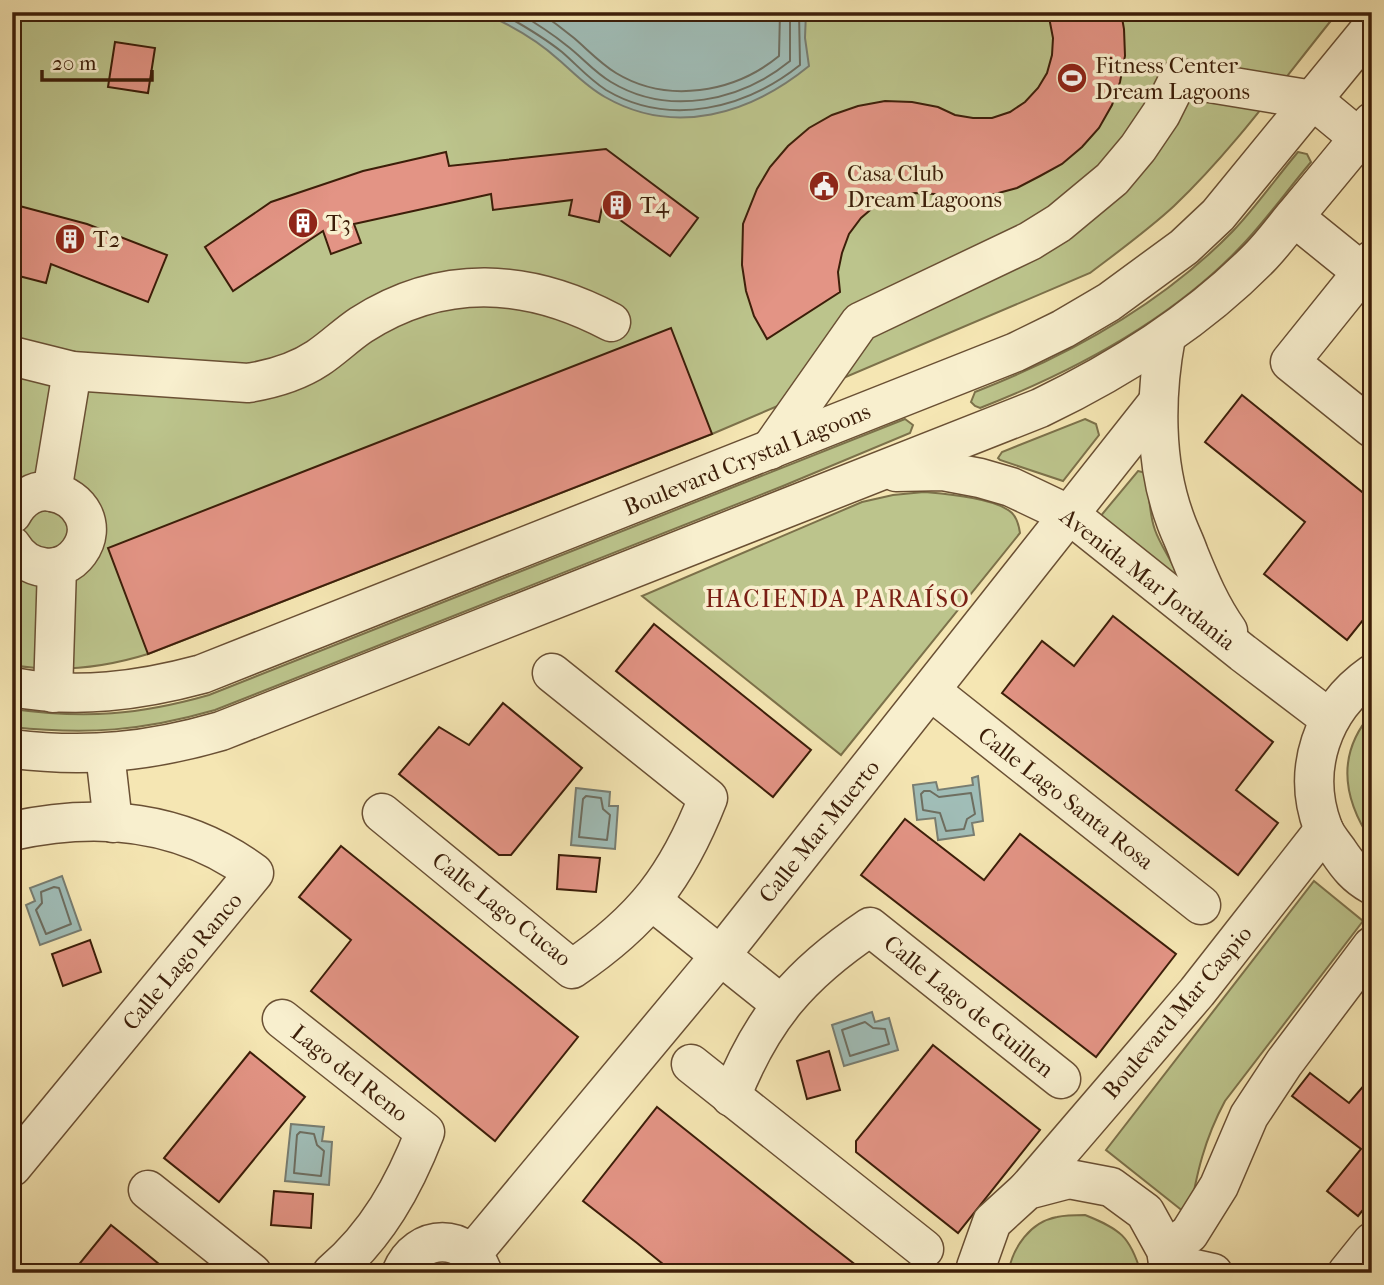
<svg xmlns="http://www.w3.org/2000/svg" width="1384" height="1285" font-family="'IM FELL French Canon',serif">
<rect width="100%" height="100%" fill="#f5e6b3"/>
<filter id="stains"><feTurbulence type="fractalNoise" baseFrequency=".00286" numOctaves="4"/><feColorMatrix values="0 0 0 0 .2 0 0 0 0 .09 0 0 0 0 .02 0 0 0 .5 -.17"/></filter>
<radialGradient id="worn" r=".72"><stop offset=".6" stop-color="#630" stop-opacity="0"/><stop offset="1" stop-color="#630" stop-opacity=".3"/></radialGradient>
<!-- green -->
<g fill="#bcc48c" stroke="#7c714a" stroke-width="2">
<path d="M 12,12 L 1338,12 C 1285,77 1235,148 1174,206 C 1148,230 1119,251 1090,273 L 712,434 L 148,654 C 103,668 59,673 12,665 Z"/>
<path d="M 1298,152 L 1307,154 L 1311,162 C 1289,188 1269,216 1246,241 C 1176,317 1075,371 980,408 L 975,406 L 971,402 L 975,392 C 1070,355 1161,305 1233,231 C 1256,207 1276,178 1298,152 Z"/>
<path d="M 905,419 L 913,425 L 910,433 L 783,486 L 215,710 C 142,731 87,735 12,727 L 12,709 C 85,719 139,715 209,695 Z"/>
<polygon points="1085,419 1096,424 1099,435 1063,481 1000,460 998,458 1002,452"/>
<path d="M 1138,471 L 1146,473 C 1150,492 1148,511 1155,530 C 1161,547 1172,560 1178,577 L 1099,518 Z"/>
<path d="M 924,492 C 945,494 996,498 1012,513 C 1017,518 1019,526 1020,533 L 841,755 L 642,596 L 862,502 L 893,495 Z"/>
<path d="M 1372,713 L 1372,842 C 1343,799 1335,755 1372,713 Z"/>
<path d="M 1314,881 L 1363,921 L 1225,1101 C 1204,1140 1197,1173 1189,1216 L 1106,1150 Z"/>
<path d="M 1085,1215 C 1120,1229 1130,1236 1141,1273 L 1008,1273 C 1013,1247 1030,1222 1057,1217 C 1066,1215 1076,1215 1085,1215 Z"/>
</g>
<!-- water -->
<g fill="#a0bdb7" stroke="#787d71" stroke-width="2">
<path d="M 84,12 L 210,12 C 167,22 126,26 84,12 Z"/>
<path d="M 481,12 L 806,12 L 805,38 L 809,66 C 750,114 675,137 605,97 C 587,87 574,73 559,60 C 537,40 509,24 481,12 Z"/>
<polygon points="978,776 983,821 972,823 974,835 938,840 935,818 917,820 913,785 936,782 938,790 973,785 972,778"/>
<polygon points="576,788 610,792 609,806 618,806 615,849 571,845"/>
<polygon points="62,876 81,930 40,945 26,905 35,901 30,888"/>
<polygon points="872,1012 875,1022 889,1018 898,1050 844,1066 832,1025"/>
<polygon points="291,1124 324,1127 322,1141 332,1142 329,1185 285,1181"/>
</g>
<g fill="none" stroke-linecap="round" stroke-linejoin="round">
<!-- shore -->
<g stroke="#6e6e60" stroke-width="2">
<path d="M 499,12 C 521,24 542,36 562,52 C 577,65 589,79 606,90 C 670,128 746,108 800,65 L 799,12"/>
<path d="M 517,12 C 534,22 550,32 566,45 C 582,57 594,72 611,82 C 669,117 741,101 790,61 L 790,12"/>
<path d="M 539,12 C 551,20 563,29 574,38 C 588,50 600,63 616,73 C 667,104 734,93 779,56 L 780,12"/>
<polygon points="924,791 930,791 939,797 971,793 975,814 967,819 964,829 946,831 940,813 923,810 921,794"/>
<polygon points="586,796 601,798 603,809 610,815 607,840 579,837 583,799"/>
<polygon points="54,887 59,888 71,924 46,934 36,910 42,903 41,892"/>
<polygon points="865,1022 873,1028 885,1029 889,1044 850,1056 842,1030"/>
<polygon points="300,1132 314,1134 317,1145 324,1151 321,1176 294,1173 297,1135"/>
</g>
</g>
<!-- building -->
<g fill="#e39485" stroke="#3c1e09" stroke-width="2">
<polygon points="1048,12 1121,12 1124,29 1125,56 1120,82 1112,105 1099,128 1082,147 1062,164 1040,176 1017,188 991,195 955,201 935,194 915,193 894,197 876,205 861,218 849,234 842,253 838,272 840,292 767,339 754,316 746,291 742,265 743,224 757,189 770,167 788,146 809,128 832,115 858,106 885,101 912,102 938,107 955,115 973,118 992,118 1010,112 1025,102 1038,88 1047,73 1052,55 1053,38"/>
<polygon points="115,42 155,48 148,93 108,87"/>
<polygon points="606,149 698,218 670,256 602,207 599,222 569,215 572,200 493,210 491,194 354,224 361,243 331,254 323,231 233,291 205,247 271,202 363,171 446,152 449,166"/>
<polygon points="12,204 87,224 167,255 148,302 51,264 46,283 15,275 20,258 12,256"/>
<polygon points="671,328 712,434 148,654 108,548"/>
<polygon points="1242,395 1372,500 1372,609 1347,640 1264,574 1305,522 1205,442"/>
<polygon points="1113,616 1273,742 1236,790 1278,823 1238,875 1002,693 1042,641 1074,666"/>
<polygon points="654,624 811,750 773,797 616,671"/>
<polygon points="503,703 582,768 511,855 499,855 399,774 439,727 469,745"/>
<polygon points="905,819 984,880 1020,834 1176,954 1096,1057 861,875"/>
<polygon points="341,846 578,1037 495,1141 311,991 351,940 299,897"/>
<polygon points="559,855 600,858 596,892 557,889"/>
<polygon points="90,940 101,972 63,986 52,954"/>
<polygon points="933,1045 1040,1130 958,1233 856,1152 856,1141"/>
<polygon points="829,1051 840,1090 807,1099 797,1061"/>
<polygon points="250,1052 305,1097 219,1202 164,1158"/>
<polygon points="1310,1073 1349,1103 1372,1076 1372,1199 1358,1216 1327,1191 1361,1149 1292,1096"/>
<polygon points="657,1107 811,1230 866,1273 674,1273 637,1243 583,1201"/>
<polygon points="274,1191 313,1194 311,1228 271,1225"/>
<polygon points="111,1225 137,1246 170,1273 72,1273"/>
</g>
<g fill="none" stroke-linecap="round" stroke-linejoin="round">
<!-- minor casing -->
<g stroke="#6a5034" stroke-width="41">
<g id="minor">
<polyline points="1294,217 1362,272"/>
<polyline points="1372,260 1290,362 1372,428"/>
<path d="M 1166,337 C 1155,395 1154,462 1175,519 C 1179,531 1185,542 1189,554 C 1200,581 1211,607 1228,631"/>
<path d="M 12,356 L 72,371 L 248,383 C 273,379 297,372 318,358 C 333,348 346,335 361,325 C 442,273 528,278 611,322"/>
<polyline points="770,450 860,322 1030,241 1059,223 1112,179 1138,148 1161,114 1179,78 1313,100 1359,138"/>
<polyline points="896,472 943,471 980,478 1011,487 1070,515 1243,653 1330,719"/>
<polyline points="52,492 72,371"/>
<path d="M 12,514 C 20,499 35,488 52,492 C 80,497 98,526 79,552 C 61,577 26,570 12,546"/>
<path d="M 1372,674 C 1322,709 1301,770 1323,828 C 1326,836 1333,844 1338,851 C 1348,866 1356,876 1372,885"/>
<path d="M 12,687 C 77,699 139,691 202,674 L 1016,352 L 1063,329 L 1109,302 L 1184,247 L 1218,215 L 1372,27"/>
<polyline points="931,691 1201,905"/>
<polyline points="53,693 57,567"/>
<path d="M 12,749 C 87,758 149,752 221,731 L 1040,408 C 1121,369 1196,322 1259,258 C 1273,244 1284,228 1297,213 C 1322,183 1347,153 1372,122"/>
<polyline points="105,753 113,823"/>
<path d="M 382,813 L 572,969 C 643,921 677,877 708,798 L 552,673"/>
<path d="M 12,831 C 98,812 183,820 254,873 L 12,1167"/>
<polyline points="652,901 781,1004"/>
<path d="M 282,1019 L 425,1132 C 404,1186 377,1235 332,1273"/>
<polyline points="691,1064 924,1249"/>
<path d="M 731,1097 C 762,1018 800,974 870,927 L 1061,1079"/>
<polyline points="148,1190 252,1273"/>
<polyline points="1027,1190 1197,992 1324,830"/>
<polyline points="1166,1250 1189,1234 1219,1186 1249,1116 1284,1063 1372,946"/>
<polyline points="472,1254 720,956 1158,402"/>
<polyline points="1168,1263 1213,1273"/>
<path d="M 401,1273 C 418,1232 467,1232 483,1273"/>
<polyline points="976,1273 976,1267 992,1222 1027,1190 1069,1179 1111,1187 1145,1212 1166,1250 1168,1263 1167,1273"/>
<polyline points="1347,1273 1372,1242"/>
</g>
</g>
<!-- minor -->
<use href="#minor" stroke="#f8efce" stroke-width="38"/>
</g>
<!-- icons -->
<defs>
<g id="stadium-disc" transform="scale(1.575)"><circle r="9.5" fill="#8f2418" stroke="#f8efce"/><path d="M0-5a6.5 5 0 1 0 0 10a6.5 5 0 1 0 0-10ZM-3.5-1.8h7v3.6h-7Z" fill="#fff"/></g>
<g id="civic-disc" transform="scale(1.575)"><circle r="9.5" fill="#8f2418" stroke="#f8efce"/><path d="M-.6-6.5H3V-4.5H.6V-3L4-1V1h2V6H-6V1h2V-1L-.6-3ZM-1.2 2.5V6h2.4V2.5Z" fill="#fff"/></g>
<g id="building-disc" transform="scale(1.575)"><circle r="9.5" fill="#8f2418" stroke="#f8efce"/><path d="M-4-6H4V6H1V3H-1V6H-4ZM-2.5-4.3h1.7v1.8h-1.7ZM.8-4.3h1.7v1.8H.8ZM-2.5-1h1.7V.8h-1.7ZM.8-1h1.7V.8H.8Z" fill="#fff"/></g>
</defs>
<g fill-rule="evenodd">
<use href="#stadium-disc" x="1072" y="78"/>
<use href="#civic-disc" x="824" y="186"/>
<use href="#building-disc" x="617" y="205"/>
<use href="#building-disc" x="303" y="223"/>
<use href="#building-disc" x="70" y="239"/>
</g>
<g text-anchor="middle" stroke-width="7" stroke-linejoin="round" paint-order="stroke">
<!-- poi labels -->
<g font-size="23" fill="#3c1e09" stroke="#f8efce" text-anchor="start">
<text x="1095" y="73">Fitness Center<tspan x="1095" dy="26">Dream Lagoons</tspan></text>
<text x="847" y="181">Casa Club<tspan x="847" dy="26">Dream Lagoons</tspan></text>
<text x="640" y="213">T4</text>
<text x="326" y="231">T3</text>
<text x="93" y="247">T2</text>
</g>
<!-- street labels -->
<g font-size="23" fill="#3c1e09" stroke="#f8efce">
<text transform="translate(747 459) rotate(-22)" y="8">Boulevard Crystal Lagoons</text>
<text transform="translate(1148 579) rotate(38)" y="8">Avenida Mar Jordania</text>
<text transform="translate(1066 798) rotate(38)" y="8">Calle Lago Santa Rosa</text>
<text transform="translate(819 831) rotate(-51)" y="8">Calle Mar Muerto</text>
<text transform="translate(502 909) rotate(38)" y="8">Calle Lago Cucao</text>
<text transform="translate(182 961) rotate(-50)" y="8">Calle Lago Ranco</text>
<text transform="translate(969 1006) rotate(39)" y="8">Calle Lago de Guillen</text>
<text transform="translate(1177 1012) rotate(-50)" y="8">Boulevard Mar Caspio</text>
<text transform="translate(350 1073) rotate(38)" y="8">Lago del Reno</text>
</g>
<!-- neighbourhood labels -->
<g font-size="24" letter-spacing="2" fill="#7a1f14" stroke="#f8efce">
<text x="838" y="607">HACIENDA PARAÍSO</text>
</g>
</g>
<!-- margin -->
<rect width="1384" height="1285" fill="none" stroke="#f5e6b3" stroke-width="42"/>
<rect x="14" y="14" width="1356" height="1257" fill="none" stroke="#3c1e09" stroke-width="3.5"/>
<rect x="21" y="21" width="1342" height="1243" fill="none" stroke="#3c1e09" stroke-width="2"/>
<!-- scale -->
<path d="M42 70v10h110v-10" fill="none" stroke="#3c1e09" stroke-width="3.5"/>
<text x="52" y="70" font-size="21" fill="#3c1e09" stroke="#f8efce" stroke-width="5" paint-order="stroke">20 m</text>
<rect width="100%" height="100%" filter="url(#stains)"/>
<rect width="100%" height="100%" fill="url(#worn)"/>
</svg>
